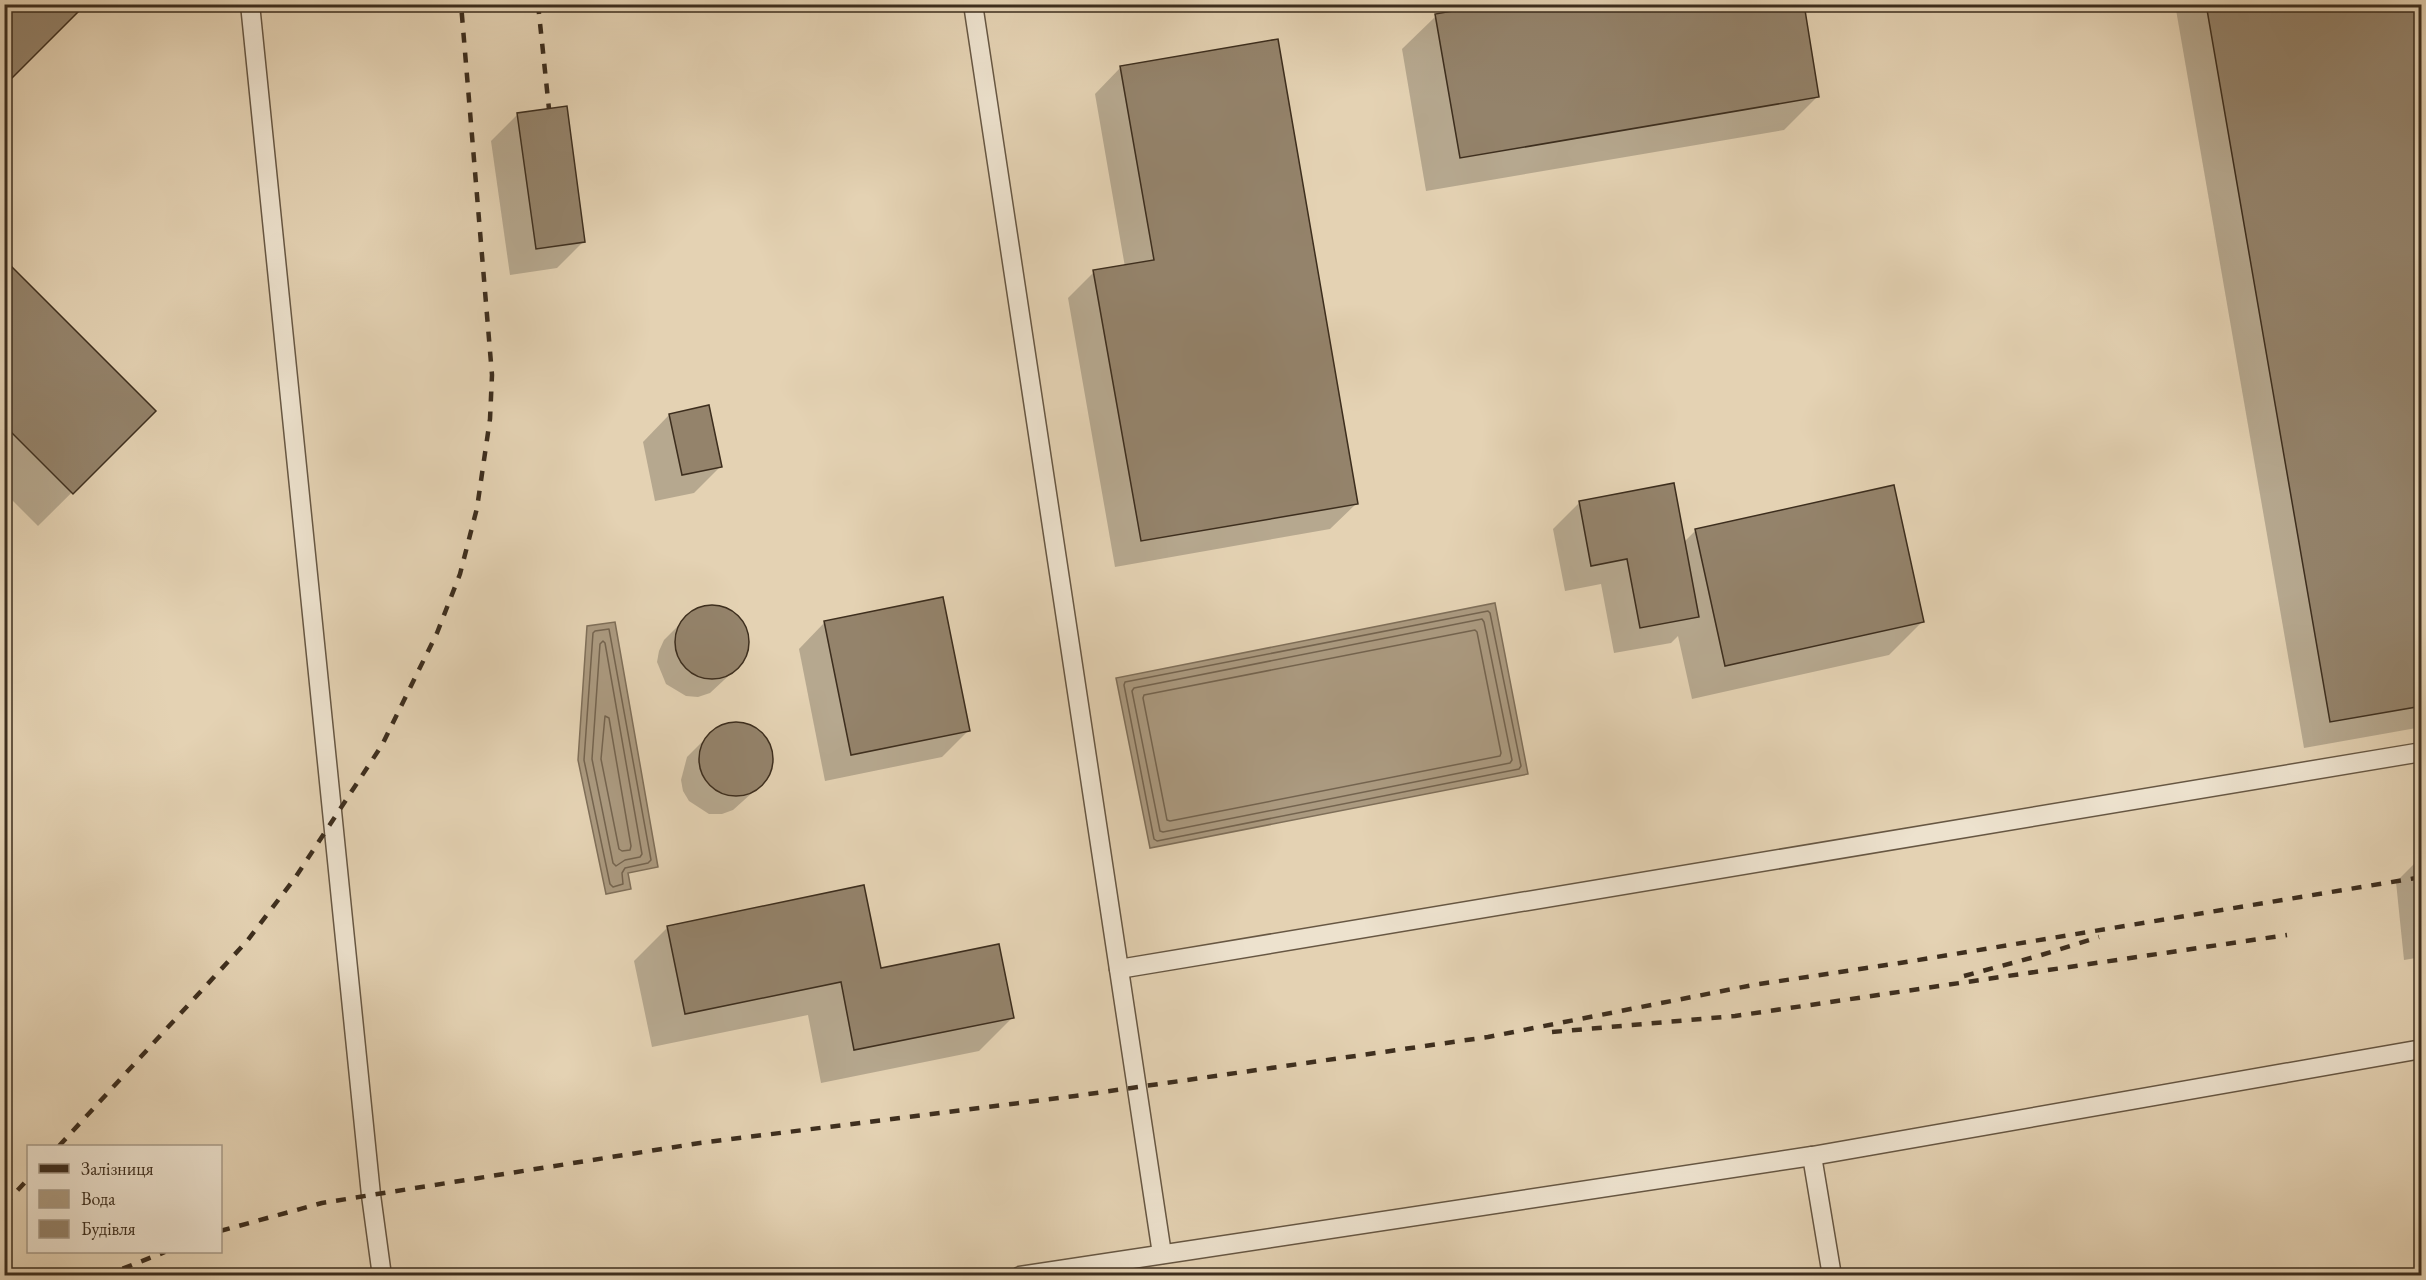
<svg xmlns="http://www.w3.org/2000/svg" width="2426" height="1280" font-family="'EB Garamond',serif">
<rect width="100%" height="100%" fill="#e4d2b3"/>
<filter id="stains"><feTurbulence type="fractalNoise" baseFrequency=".00333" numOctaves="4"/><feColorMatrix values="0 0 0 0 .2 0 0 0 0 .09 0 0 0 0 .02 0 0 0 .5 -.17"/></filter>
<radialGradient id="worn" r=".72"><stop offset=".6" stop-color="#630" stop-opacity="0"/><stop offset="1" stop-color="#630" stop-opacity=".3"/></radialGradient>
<!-- water -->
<g fill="#ab9a80" stroke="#7f6f59" stroke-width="1.5">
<polygon points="1495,603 1528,774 1150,848 1116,678"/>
<polygon points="615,622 658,867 628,873 631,889 606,894 578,760 587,626"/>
</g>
<!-- shadow -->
<g fill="#0003">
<polygon points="2175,4 2422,4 2422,727 2304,748"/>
<polygon points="1436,16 1818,96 1784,130 1426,191 1402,49"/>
<polygon points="1121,67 1357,503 1330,529 1115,567 1068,298 1094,272 1125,267 1095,94"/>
<polygon points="518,114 584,241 557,268 510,275 491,141"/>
<polygon points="4,261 154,411 38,526 4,492"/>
<polygon points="669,415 720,467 694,493 655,501 643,442"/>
<polygon points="1579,503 1684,542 1696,530 1922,622 1889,655 1692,699 1678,636 1671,643 1614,653 1601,584 1565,591 1553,529"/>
<polygon points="713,606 725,608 743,622 748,633 748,645 745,657 738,667 710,693 698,697 686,696 666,684 657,662 659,651 664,640 691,613 701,608"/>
<polygon points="825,622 969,730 942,757 825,781 799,649"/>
<polygon points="736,723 748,725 758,731 766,740 771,751 772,763 768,774 762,784 733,810 722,814 709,814 689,801 683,791 681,780 687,757 714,730 725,725"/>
<polygon points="2422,856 2422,957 2404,960 2396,882"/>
<polygon points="668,927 1013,1017 979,1051 821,1083 808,1015 652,1047 634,961"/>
</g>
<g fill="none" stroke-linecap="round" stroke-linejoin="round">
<!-- shore -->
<g stroke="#74644f" stroke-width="1.5">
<polygon points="1488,611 1490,613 1521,766 1519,769 1157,841 1154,839 1124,685 1125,682"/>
<polygon points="1482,619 1484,622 1512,760 1510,763 1163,832 1160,831 1132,691 1134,688"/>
<polygon points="609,629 651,860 648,863 625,868 622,873 623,884 613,887 610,884 584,760 593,633 595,631"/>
<polygon points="1475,630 1477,632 1501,753 1500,756 1170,821 1167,820 1143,698 1144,695"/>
<polygon points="603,641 605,643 642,854 640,857 625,860 616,866 613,863 592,759 600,644"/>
<polygon points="605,716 609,718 631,846 630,850 622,851 619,849 601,759"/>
</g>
</g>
<!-- building -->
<g fill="#94836b" stroke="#3d2e1e" stroke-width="1.5">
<polygon points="4,4 86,4 4,86"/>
<polygon points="1493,4 1804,4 1819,97 1460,158 1435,14"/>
<polygon points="2206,4 2422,4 2422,706 2330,722"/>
<polygon points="1278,39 1358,504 1141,541 1093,270 1154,260 1120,66"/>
<polygon points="567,106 585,242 536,249 517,113"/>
<polygon points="4,259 156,411 73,494 4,425"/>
<polygon points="709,405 722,467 682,475 669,414"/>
<polygon points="1674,483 1699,617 1640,628 1627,559 1591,566 1579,501"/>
<polygon points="1894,485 1924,622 1725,666 1695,529"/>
<polygon points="943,597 970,731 851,755 824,621"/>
<circle cx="712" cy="642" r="37"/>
<circle cx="736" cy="759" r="37"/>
<polygon points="864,885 881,968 999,944 1014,1018 854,1050 841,982 685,1014 667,926"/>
</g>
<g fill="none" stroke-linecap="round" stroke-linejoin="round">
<!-- service casing -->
<g stroke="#675743" stroke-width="21">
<g id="service">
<polyline points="250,4 371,1195 382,1276"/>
<polyline points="973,4 1162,1254"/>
<polyline points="1119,969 2422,752"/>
<polyline points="1020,1276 1812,1156"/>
<polyline points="1832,1276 1812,1156 2422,1049"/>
</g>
</g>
<!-- service -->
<use href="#service" stroke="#ede2ce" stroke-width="18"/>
<!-- rail -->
<g stroke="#3d2e1e" stroke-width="4.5" stroke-dasharray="10 10" stroke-linecap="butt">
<polyline points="538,4 549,109"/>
<polyline points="1964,976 2038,956 2099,937"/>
<polyline points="1552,1032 1735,1016 2287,935"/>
<polyline points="59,1146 247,941 295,878 382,745 437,633 460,574 477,508 490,419 492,375 461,4"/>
<polyline points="4,1205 28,1179"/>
<polyline points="220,1231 322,1203 371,1195 700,1143 1075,1096 1488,1037 1753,985 1900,963 2422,877"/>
<polyline points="104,1276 165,1252"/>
</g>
</g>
<!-- margin -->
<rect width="2426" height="1280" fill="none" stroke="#e4d2b3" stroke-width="24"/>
<rect x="6" y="6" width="2414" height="1268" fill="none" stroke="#3d2e1e" stroke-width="3"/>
<rect x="12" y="12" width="2402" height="1256" fill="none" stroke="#3d2e1e" stroke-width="1.5"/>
<!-- legend -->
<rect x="27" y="1145" width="195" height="108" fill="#ede2ce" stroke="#a79a88" stroke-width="1.5"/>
<rect x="39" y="1164" width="30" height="9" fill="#3d2e1e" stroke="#a79a88" stroke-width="1.5"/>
<text x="81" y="1175" font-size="18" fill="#3d2e1e">Залізниця</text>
<rect x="39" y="1190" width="30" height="18" fill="#ab9a80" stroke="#a79a88" stroke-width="1.5"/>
<text x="81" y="1205" font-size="18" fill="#3d2e1e">Вода</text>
<rect x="39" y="1220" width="30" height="18" fill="#94836b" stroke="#a79a88" stroke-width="1.5"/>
<text x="81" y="1235" font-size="18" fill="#3d2e1e">Будівля</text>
<rect width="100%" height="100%" filter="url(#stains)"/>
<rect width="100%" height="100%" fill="url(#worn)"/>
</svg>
